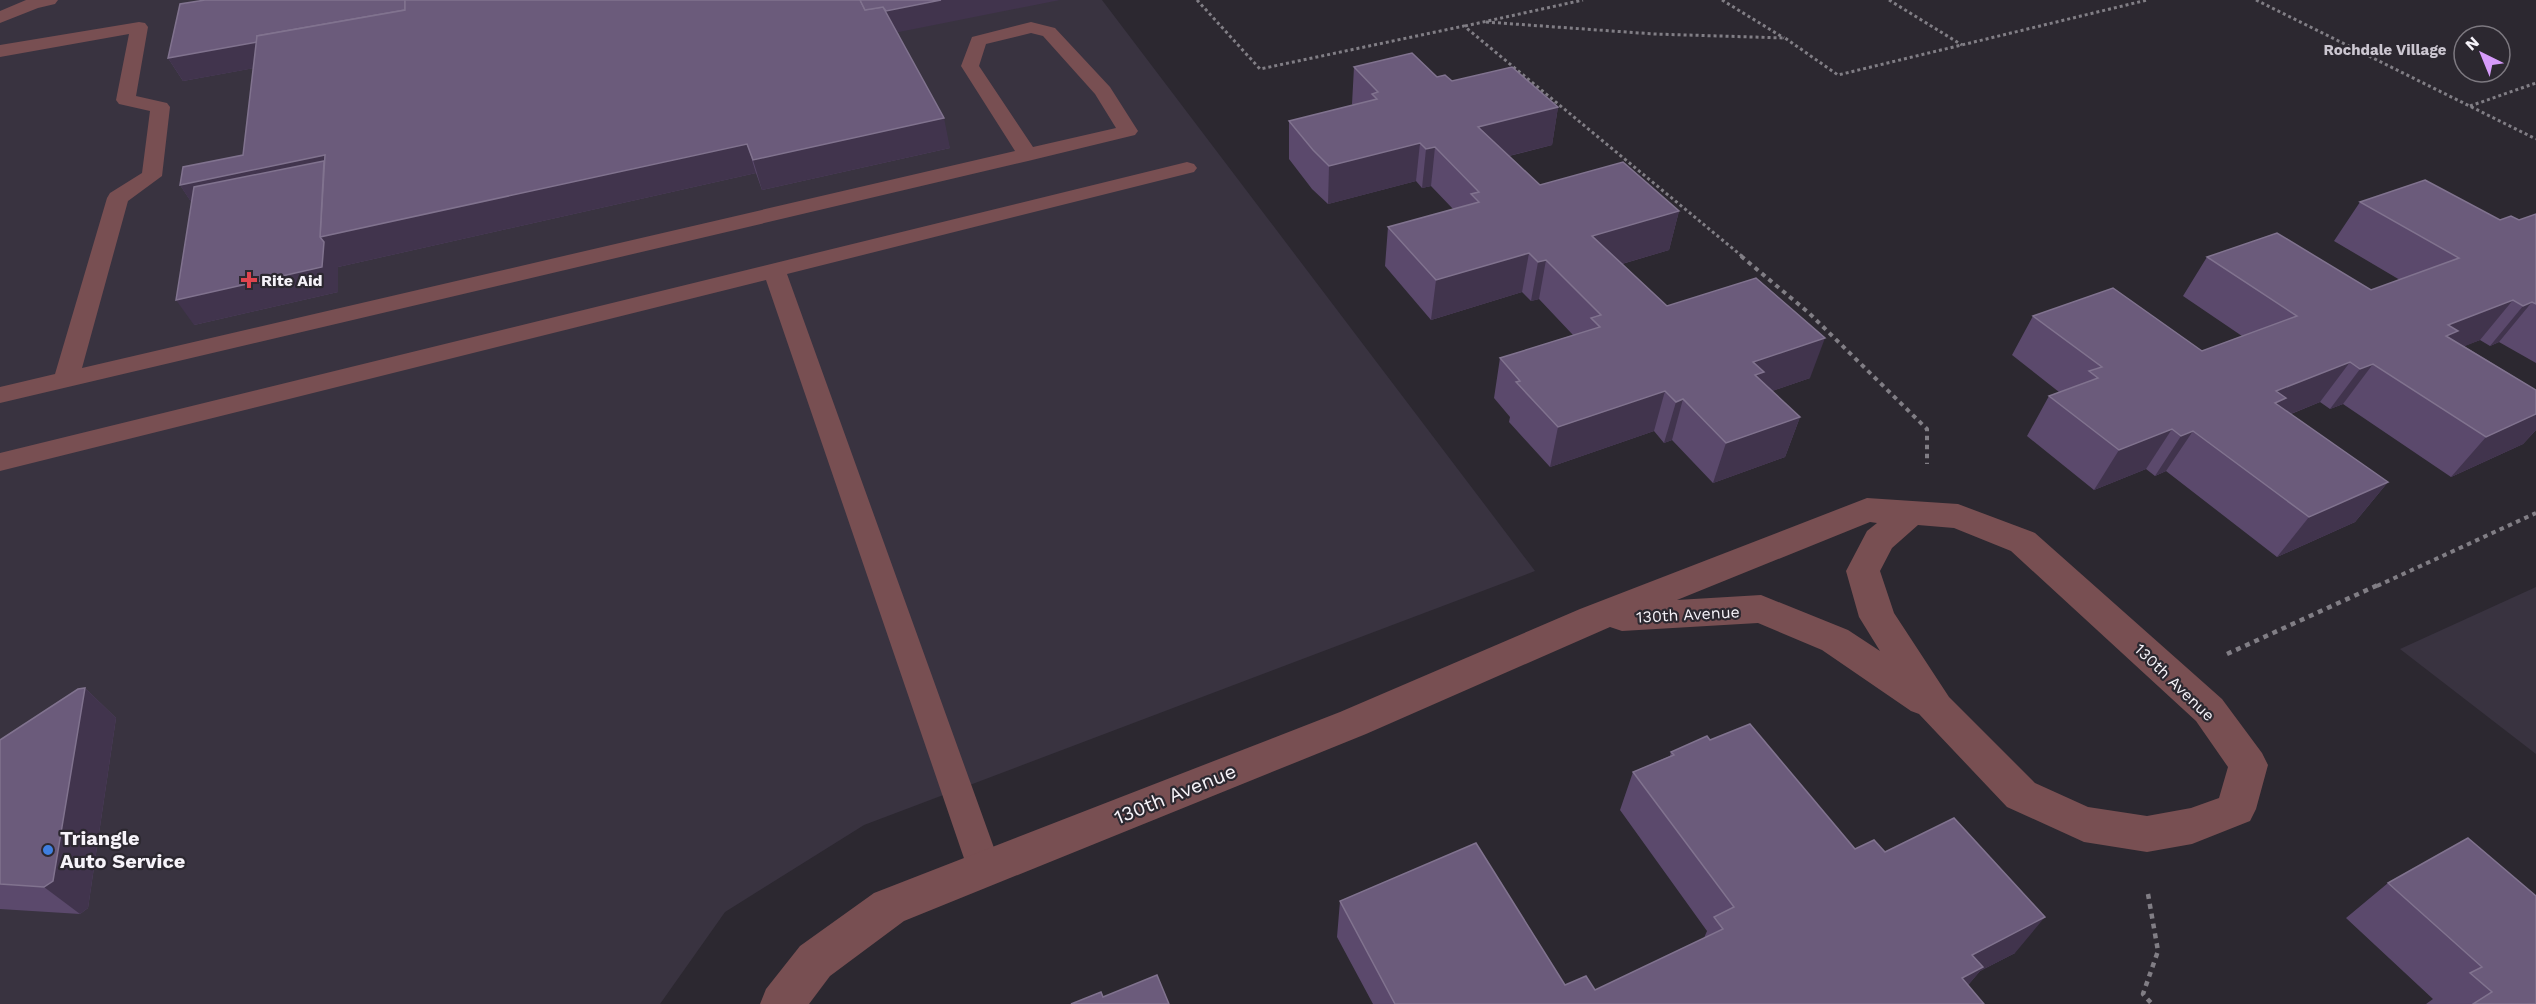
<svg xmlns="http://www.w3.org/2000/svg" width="2536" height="1004" font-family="'Work Sans',sans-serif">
<rect width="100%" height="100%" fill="#2c2830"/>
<!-- built -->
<g fill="#393340">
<polygon points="0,0 1102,0 1535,571 864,825 725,912 660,1004 0,1004"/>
<polygon points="2536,587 2536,754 2400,649"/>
</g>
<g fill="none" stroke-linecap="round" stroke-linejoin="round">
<!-- path-far2 -->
<g stroke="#817e85" stroke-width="3" stroke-dasharray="3 3" stroke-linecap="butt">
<polyline points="1197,0 1260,69 1464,26 1743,257"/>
<polyline points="1722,0 1784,38"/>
<polyline points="1889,0 1962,45"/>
<polyline points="2256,0 2536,139"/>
<polyline points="1486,22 1654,34 1785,38 1838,75 2147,0"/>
<polyline points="1465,26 1583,0"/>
<polyline points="2470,106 2536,83"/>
</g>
<!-- path-far1 -->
<g stroke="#817e85" stroke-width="4" stroke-dasharray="4.5 4.5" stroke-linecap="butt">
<polyline points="1741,256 1809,313 1927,429 1927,464"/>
<polyline points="2377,586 2536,513"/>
</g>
<!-- path -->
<g stroke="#817e85" stroke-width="4.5" stroke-dasharray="5 5" stroke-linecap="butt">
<polyline points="2227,654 2380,584"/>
<polyline points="2148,894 2158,951 2143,994 2152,1004"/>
</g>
<!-- lane -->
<g fill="#784f52" fill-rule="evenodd">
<polygon points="26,0 58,0 55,4 38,8 0,23 0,11"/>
<path d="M 139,22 L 145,23 L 148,27 L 136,96 L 167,103 L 170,107 L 162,176 L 128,201 L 82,368 L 1015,151 L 961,66 L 972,37 L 1031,22 L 1055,28 L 1110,87 L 1138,131 L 1135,135 L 1028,161 L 0,403 L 0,387 L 55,374 L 107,198 L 110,193 L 142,173 L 150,111 L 119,104 L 116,100 L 129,34 L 0,57 L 0,45 ZM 1031,33 L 1043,36 L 1095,94 L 1116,128 L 1033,147 L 979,66 L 986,44 Z"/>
<polygon points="1187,162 1194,164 1197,168 1194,172 787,274 1002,870 997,881 985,885 973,881 968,870 766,280 0,471 0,453"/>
</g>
<!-- street -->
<path fill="#784f52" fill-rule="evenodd" d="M 1867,498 L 1958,504 L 2035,533 L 2222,699 L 2262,753 L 2268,765 L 2256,809 L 2250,821 L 2192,844 L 2147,852 L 2084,842 L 2007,807 L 1919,714 L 1911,711 L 1822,650 L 1758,623 L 1622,631 L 1610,627 L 1366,734 L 904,921 L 830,976 L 809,1004 L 760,1004 L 766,989 L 800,946 L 874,893 L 1340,712 L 1580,609 ZM 1870,522 L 1877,523 L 1867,531 L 1846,571 L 1859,617 L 1880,651 L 1848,630 L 1761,595 L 1677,600 ZM 1918,525 L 1954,528 L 2011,551 L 2196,721 L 2228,767 L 2219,798 L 2191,808 L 2147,816 L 2088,807 L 2035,783 L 1949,697 L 1894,613 L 1880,571 L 1892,548 Z"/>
</g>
<!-- wall -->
<g fill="#5b496c">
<polygon points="898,33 950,148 762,190 756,173 338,267 338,292 194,325 192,203 180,185 243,155 254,68 183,81 168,58"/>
<polygon points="1354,67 1437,77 1558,107 1552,145 1509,156 1540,185 1679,211 1669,250 1622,264 1667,306 1810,378 1772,391 1800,417 1785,457 1713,483 1672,440 1664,443 1654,431 1550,467 1509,422 1510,417 1494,398 1500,358 1573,335 1539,299 1531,301 1522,292 1431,320 1385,266 1388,227 1453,209 1431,186 1422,188 1416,181 1328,204 1312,189 1289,159 1289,121 1353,105 1352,104"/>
<polygon points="2360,202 2500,220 2519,220 2536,214 2536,363 2499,342 2490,346 2480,340 2464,346 2536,390 2536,430 2523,444 2451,477 2343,404 2330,409 2320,402 2291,414 2388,482 2355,522 2277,557 2166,471 2155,476 2146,469 2094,490 2027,436 2049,396 2059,392 2012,355 2033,316 2202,351 2242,336 2183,296 2207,257 2371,290 2400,280 2334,241"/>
<polygon points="85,688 116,718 88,908 80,914 0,909 0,740"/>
<polygon points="1710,740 1855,849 1885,852 2015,953 1980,971 1968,985 1984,1004 1373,1004 1337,937 1340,901 1565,985 1595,990 1704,938 1707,931 1620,810 1633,772 1670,756 1671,752"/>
<polygon points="2388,883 2536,1004 2426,1004 2433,999 2346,918"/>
</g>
<!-- shaded-wall -->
<g fill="#41344d">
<polygon points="941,0 1060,0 889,34 866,15"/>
<polygon points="408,15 419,38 183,81 168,58"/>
<polygon points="1558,107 1552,145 1473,165 1478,127"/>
<polygon points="944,118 950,148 762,190 753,160"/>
<polygon points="1420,143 1416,181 1328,204 1329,166"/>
<polygon points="747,144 756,173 338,267 338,292 194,325 176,300 199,214 180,185 325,155"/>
<polygon points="1435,147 1431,186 1422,188 1426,149"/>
<polygon points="1679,211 1669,250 1584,275 1592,236"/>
<polygon points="1529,253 1522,292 1431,320 1436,280"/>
<polygon points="1546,260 1539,299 1531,301 1538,262"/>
<polygon points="2513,300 2480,340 2438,357 2448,325"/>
<polygon points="2532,302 2499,342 2490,346 2523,306"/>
<polygon points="1825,338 1810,378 1755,397 1753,362"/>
<polygon points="2350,362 2320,402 2268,423 2276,391"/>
<polygon points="2373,364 2343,404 2330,409 2360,369"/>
<polygon points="1665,391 1654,431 1550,467 1558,427"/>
<polygon points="1683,399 1672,440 1664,443 1676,402"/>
<polygon points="2536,414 2536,430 2523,444 2451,477 2486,437"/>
<polygon points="1800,417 1785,457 1713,483 1726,443"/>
<polygon points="2172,429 2146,469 2094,490 2119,450"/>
<polygon points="2193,431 2166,471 2155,476 2181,436"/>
<polygon points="2388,482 2355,522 2277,557 2309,517"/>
<polygon points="85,688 116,718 88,908 80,914 44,887"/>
<polygon points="2045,917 2015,953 1980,971 1954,1002 1944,989 1972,955"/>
</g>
<!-- building -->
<g fill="#6b5b7b" stroke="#81738f" stroke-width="1.5">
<polygon points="205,0 405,0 405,10 257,36 257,42 168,58 180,4"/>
<polygon points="405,0 860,0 865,10 883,7 944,118 753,160 747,144 320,237 325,155 180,185 183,167 243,155 257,36 405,10"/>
<polygon points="860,0 941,0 886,11 883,7 865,10"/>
<polygon points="1412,53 1437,77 1445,75 1452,81 1512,67 1558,107 1478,127 1540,185 1623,162 1679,211 1592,236 1667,306 1756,278 1825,338 1753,362 1764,372 1755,375 1800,417 1726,443 1683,399 1676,402 1665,391 1558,427 1516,382 1520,381 1500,358 1600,327 1591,318 1601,315 1546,260 1538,262 1529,253 1436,280 1388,227 1479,202 1471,194 1479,192 1435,147 1426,149 1420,143 1329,166 1313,150 1289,121 1377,99 1372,94 1378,92 1354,67"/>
<polygon points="324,161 320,237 324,242 322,267 176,300 194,187"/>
<polygon points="2425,180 2500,220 2511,216 2519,220 2536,214 2536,304 2532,302 2523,306 2513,300 2448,325 2458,331 2446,336 2536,390 2536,414 2486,437 2373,364 2360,369 2350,362 2276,391 2286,398 2275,403 2388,482 2309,517 2193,431 2181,436 2172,429 2119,450 2049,396 2098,378 2089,371 2102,367 2033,316 2113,288 2202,351 2297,316 2207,257 2277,233 2371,290 2459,258 2360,202"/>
<polygon points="85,688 53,881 44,887 0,884 0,740 78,689"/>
<polygon points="1750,724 1855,849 1874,840 1885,852 1954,818 2045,917 1972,955 1983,967 1962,978 1984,1004 1395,1004 1340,901 1476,843 1565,985 1586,976 1595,990 1723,929 1714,917 1734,907 1633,772 1674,755 1671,752 1707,736 1710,740"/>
<polygon points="2468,838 2536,896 2536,1004 2473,1004 2492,992 2470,973 2482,967 2388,883"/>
<polygon points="1157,975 1169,1004 1071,1004 1101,992 1103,997"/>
</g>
<!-- markers -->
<path fill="#e0444e" stroke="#2c2830" stroke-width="2" d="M246 271h6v6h6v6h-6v6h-6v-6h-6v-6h6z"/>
<circle fill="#3f7fe0" stroke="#2c2830" stroke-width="2" cx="48" cy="850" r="6"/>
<g text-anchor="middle" stroke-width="4.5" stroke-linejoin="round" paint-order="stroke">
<!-- far-neighbourhood labels -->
<g font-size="15" font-weight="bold" fill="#ccc7d1" stroke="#2c2830">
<text x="2385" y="55">Rochdale Village</text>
</g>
<!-- poi labels -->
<g font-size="16" font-weight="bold" fill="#f6f3f9" stroke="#2c2830" text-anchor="start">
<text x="261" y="286">Rite Aid</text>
</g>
<!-- street labels -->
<g font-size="16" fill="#f6f3f9" stroke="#2c2830">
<text transform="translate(1688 614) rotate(-3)" y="6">130th Avenue</text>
<text transform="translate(2175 682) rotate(44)" y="6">130th Avenue</text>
</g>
<!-- near-street labels -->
<g font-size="20" fill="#f6f3f9" stroke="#2c2830">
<text transform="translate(1175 794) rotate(-22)" y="7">130th Avenue</text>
</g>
<!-- near-poi labels -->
<g font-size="20" font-weight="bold" fill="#f6f3f9" stroke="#2c2830" text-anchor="start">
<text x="60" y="845">Triangle<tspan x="60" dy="23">Auto Service</tspan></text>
</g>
</g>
<!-- north arrow -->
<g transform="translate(2482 54) rotate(317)"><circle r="28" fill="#2c2830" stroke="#7d7980" stroke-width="1.5"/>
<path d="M0-4.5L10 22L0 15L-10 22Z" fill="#d69bfa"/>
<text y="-9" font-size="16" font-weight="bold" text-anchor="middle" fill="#f6f3f9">N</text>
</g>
</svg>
